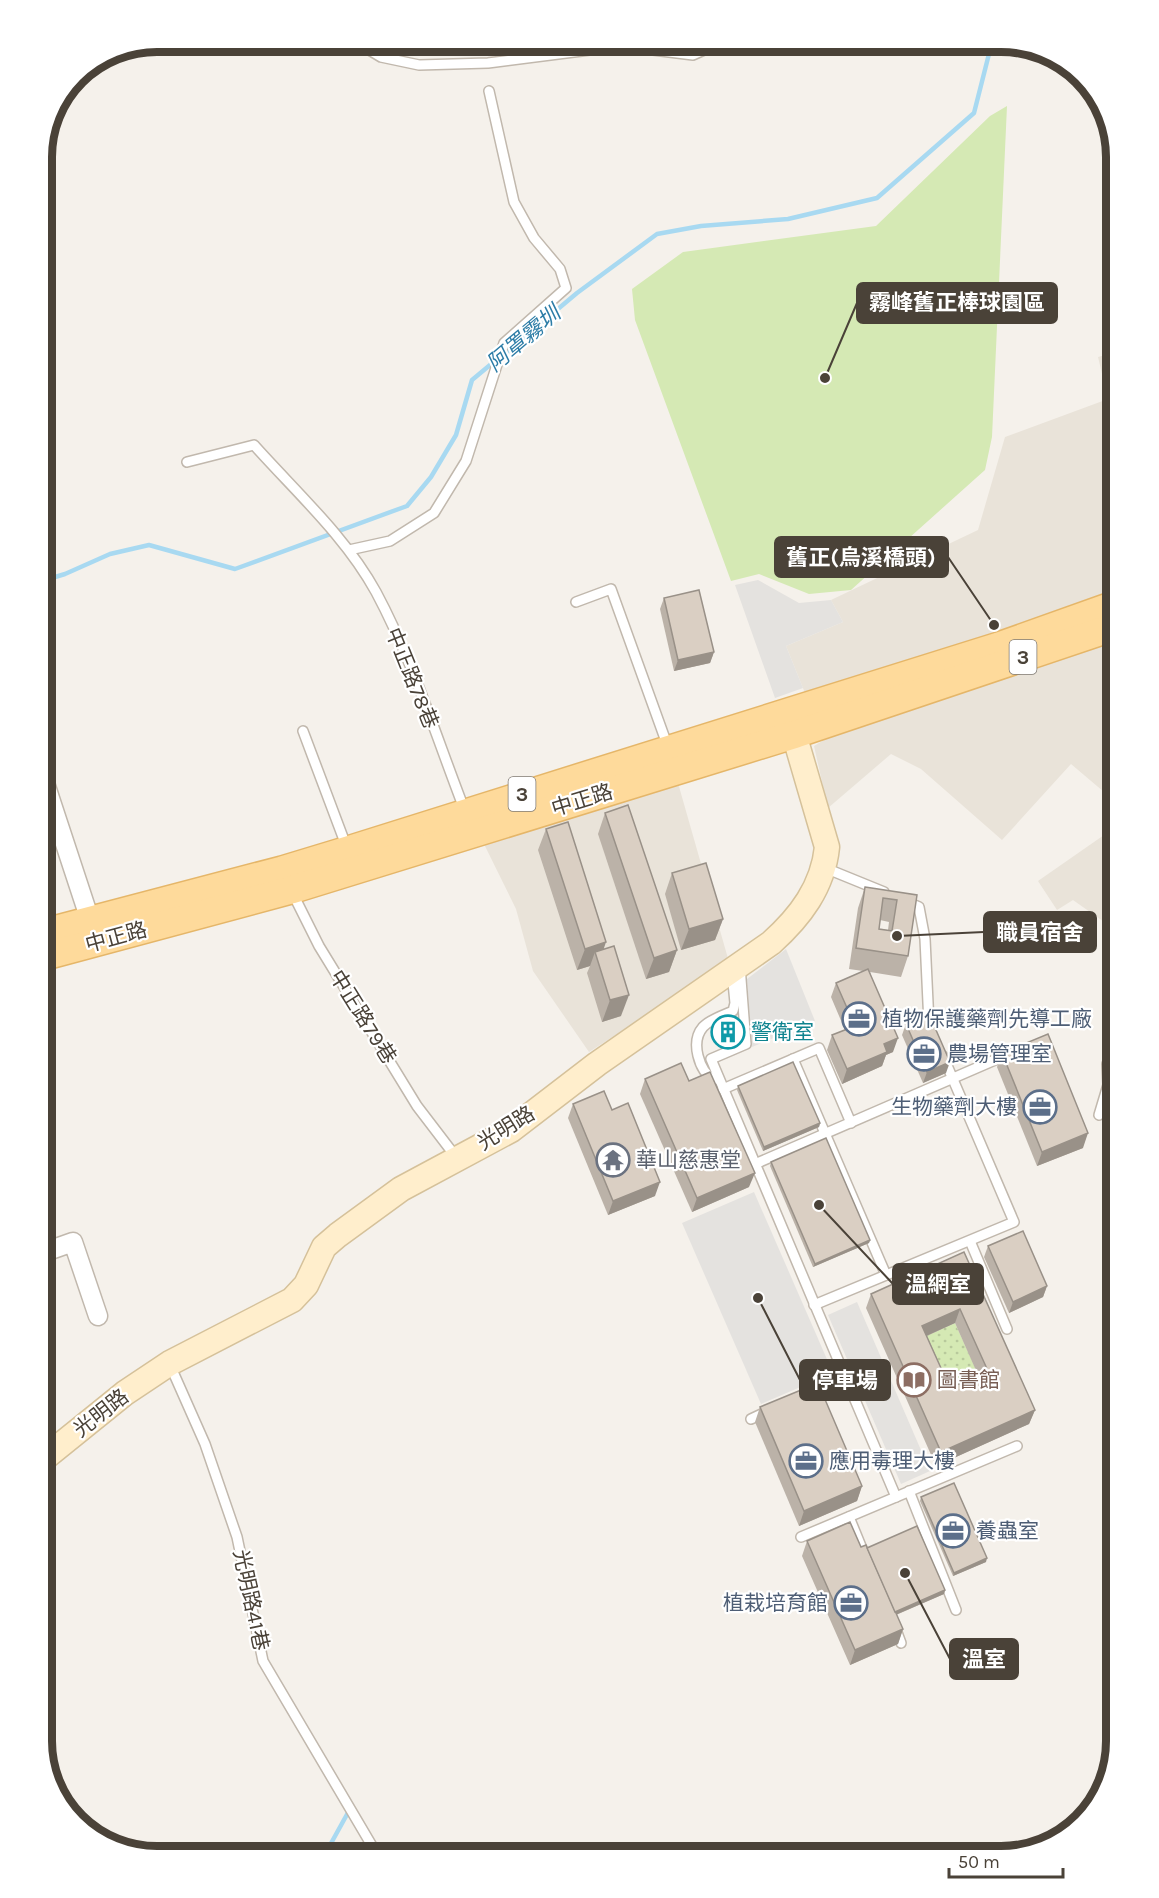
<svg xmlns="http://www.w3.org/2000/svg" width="1159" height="1898" font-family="Karla,'Noto Sans TC',sans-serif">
<defs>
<pattern id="grass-dots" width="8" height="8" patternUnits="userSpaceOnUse" patternTransform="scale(1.5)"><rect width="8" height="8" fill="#d5e9b4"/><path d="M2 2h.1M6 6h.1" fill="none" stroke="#b8c99c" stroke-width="1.8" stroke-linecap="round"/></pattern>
</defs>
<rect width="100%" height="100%" fill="#f5f1eb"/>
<!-- residential -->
<g fill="#e9e3d9">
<polygon points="1117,352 1117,803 1071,764 1002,840 921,769 891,754 828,808 814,746 824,740 786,646 843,622 831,600 978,530 1005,437 1108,399 1098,357"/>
<polygon points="678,783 729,962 589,1052 533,971 516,909 483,842"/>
<polygon points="1117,826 1117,931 1073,900 1057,910 1038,881"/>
</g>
<!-- grass -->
<polygon fill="url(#grass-dots)" points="955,1323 983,1385 945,1402 917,1340"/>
<!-- pitch -->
<polygon fill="#d5e9b4" points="1007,106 992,437 985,470 851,590 809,594 759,574 731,581 635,320 632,289 683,252 876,226 990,116"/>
<!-- parking -->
<g fill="#e4e2df">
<polygon points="758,580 799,603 831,600 843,622 786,646 803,688 775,698 735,585"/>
<polygon points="786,949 815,1021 752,1047 747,979"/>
<polygon points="754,1192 833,1373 761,1404 682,1223"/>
<polygon points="857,1302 930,1471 901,1484 828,1315"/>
</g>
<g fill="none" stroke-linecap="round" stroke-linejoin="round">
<!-- stream -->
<g stroke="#a8d9f1" stroke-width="4.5">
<polyline points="503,355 577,293 657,234 701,226 788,219 877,198 974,113 992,42"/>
<polyline points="42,581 65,574 110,554 149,545 235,569 407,506 431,477 456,435 472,380 496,360"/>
<polyline points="324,1856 350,1809"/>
</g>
<!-- lane casing -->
<g stroke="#c1b8ad" stroke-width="12">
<g id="lane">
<polyline points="356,42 381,57 419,65 488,63 621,46 693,55 722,42"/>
<path d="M 187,462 L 254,445 C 296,492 346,537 376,592 C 413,661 437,739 465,811"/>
<polyline points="349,550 390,541 434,513 466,461 504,343 566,288 560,269 534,238 514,202 489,91"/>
<polyline points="576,602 611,589 668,747"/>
<polyline points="303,731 347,848"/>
<polyline points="825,868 884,892"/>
<polyline points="292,892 319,946 417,1106 456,1157"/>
<polyline points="905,901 919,907 925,939 929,1024"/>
<polyline points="740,966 746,1044 711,1059 896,1497"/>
<polyline points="793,1059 886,1275"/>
<path d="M 714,1080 C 699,1071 690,1042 703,1027 C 709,1020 724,1015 733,1011 L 735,1003 L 732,972"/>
<polyline points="723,1089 819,1048 851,1123"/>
<polyline points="1099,1115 1108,1085 1107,1064 1117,1042"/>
<polyline points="755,1164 1011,1053"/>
<polyline points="970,1241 1007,1329"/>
<polyline points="814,1305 1014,1222 943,1056"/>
<polyline points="170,1365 205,1444 237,1537 263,1661 378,1856"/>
<polyline points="809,1393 845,1377"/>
<polyline points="751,1419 766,1412"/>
<polyline points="909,1491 956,1610"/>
<polyline points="849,1517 865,1556"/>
<polyline points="801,1537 1017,1446"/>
<polyline points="895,1627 901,1643"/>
</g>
</g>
<!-- street casing -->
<g stroke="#c1b8ad" stroke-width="21">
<g id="street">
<polyline points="42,774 90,920"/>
<polyline points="42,1253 73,1242 98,1316"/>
</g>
</g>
<!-- secondary casing -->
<g stroke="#d5c19a" stroke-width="27">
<path id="secondary" d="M 42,1460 L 125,1393 L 170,1363 L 292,1300 L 306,1285 L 324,1247 L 338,1235 L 401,1189 L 511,1130 L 597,1064 L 771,943 C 800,917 823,887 827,847 L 789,717"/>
</g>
<!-- primary casing -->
<g stroke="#e5b669" stroke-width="30">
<g id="primary">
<polyline points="42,933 282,870 348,850 999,646 1117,604"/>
<polyline points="42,957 291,890 796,734 1117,626"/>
</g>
</g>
<!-- lane -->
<use href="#lane" stroke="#fff" stroke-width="9"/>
<!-- street -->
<use href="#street" stroke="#fff" stroke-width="18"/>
<!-- secondary -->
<use href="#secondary" stroke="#fec" stroke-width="24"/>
<!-- primary -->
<use href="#primary" stroke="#feda9b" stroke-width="27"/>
</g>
<!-- wall -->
<g fill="#bbb2a8" fill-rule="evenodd">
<polygon points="664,598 714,652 710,663 674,671 660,609"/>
<polygon points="605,813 677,950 669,972 646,979 598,834"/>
<polygon points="546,829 604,949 621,1016 602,1022 587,973 590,966 577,970 538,850"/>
<polygon points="672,873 723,919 715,940 681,950 665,894"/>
<path d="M 865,887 L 917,895 L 908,956 L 901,977 L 870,972 L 893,1052 L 886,1055 L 882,1066 L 842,1084 L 827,1050 L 832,1035 L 845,1030 L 831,997 L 836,983 L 863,971 L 849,969 L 858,908 ZM 880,920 L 889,922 L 888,930 L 879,929 Z"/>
<polygon points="906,1024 946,1073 923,1083 902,1035"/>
<polygon points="718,1027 741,1030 740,1034 722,1042 717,1030"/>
<polygon points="1002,1053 1083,1148 1037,1166 997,1067"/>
<polygon points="645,1079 689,1081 749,1187 692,1212 640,1094"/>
<polygon points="738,1086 820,1123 819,1127 763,1151 737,1090"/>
<polygon points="573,1104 612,1110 655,1196 608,1215 568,1118"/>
<polygon points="771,1162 870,1240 869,1243 813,1267 770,1166"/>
<polygon points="988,1246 1047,1286 1043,1297 1009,1313 984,1257"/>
<path d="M 964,1252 L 1035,1410 L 1029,1424 L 936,1466 L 866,1308 L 871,1294 ZM 955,1323 L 978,1375 L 950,1388 L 927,1336 Z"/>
<polygon points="760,1407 862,1486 857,1501 799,1526 755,1422"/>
<polygon points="921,1497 986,1562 953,1576 920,1501"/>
<polygon points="807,1541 867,1548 945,1590 944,1594 896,1615 903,1629 898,1644 850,1665 802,1556"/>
</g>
<!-- shaded-wall -->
<g fill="#999188">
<polygon points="714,652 710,663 674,671 678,660"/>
<polygon points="723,919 715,940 681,950 689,929"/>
<polygon points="606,942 599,963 595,952 590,966 577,970 585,949"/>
<polygon points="677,950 669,972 646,979 654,958"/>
<polygon points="629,995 621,1016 602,1022 610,1000"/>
<polygon points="741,1030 740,1034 722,1042 723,1038"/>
<polygon points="898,1038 893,1052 886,1055 882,1066 842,1084 847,1069 884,1044"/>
<polygon points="950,1062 946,1073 923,1083 927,1072"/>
<polygon points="820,1123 819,1127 763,1151 764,1147"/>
<polygon points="1088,1133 1083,1148 1037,1166 1042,1152"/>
<polygon points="755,1173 749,1187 692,1212 697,1198"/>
<polygon points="660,1182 655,1196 608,1215 613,1201"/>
<polygon points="870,1240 869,1243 813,1267 815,1264"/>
<polygon points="1047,1286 1043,1297 1009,1313 1013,1302"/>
<polygon points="960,1309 955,1323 917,1340 922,1326"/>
<polygon points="1035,1410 1029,1424 936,1466 941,1452"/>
<polygon points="862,1486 857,1501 799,1526 804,1511"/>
<polygon points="987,1558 986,1562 953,1576 954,1573"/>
<polygon points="945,1590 944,1594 893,1616 895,1612"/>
<polygon points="903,1629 898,1644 850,1665 855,1650"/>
</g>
<!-- building -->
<g fill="#dacfc3" stroke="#999188" stroke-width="1.5" fill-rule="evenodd">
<polygon points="699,590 714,652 678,660 664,598"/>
<polygon points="628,805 677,950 654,958 605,813"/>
<polygon points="568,822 606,942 585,949 546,829"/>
<polygon points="706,863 723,919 689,929 672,873"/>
<path d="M 865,887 L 917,895 L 908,956 L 856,948 ZM 883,898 L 897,900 L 892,931 L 879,929 Z"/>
<polygon points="614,946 629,995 610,1000 595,952"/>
<polygon points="868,969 898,1038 884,1044 887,1052 847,1069 832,1035 855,1026 836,983"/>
<polygon points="929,1014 950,1062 927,1072 906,1024"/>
<polygon points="736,1019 741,1030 723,1038 718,1027"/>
<polygon points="1048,1034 1088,1133 1042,1152 1002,1053"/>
<polygon points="793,1062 820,1123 764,1147 738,1086"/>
<polygon points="681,1063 689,1081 710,1072 755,1173 697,1198 645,1079"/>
<polygon points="604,1091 612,1110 628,1103 660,1182 613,1201 573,1104"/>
<polygon points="826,1138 870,1240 815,1264 771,1162"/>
<polygon points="1023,1231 1047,1286 1013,1302 988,1246"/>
<path d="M 964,1252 L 1035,1410 L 941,1452 L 871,1294 ZM 960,1309 L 988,1371 L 950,1388 L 922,1326 Z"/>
<polygon points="818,1383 862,1486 804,1511 760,1407"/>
<polygon points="954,1483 987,1558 954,1573 921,1497"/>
<polygon points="850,1522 861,1547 866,1545 903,1629 855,1650 807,1541"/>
<polygon points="917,1526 945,1590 895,1612 867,1548"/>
</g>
<!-- icons -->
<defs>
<g id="office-ring" transform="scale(1.725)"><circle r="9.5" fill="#fff" stroke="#5c6f8a" stroke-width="1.5"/><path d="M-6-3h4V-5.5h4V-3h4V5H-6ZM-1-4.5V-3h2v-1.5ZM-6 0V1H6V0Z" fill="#5c6f8a"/></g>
<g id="building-ring" transform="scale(1.725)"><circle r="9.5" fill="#fff" stroke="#0f9aa8" stroke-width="1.5"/><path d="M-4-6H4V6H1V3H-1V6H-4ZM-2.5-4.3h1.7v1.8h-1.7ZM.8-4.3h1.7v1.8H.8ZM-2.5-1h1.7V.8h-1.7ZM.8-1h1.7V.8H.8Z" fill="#0f9aa8"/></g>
<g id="temple-ring" transform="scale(1.725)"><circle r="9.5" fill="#fff" stroke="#6b7280" stroke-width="1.5"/><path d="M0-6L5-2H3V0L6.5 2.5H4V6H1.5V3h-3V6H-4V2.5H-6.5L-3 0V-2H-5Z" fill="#6b7280"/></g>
<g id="library-ring" transform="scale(1.725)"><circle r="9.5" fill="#fff" stroke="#8d6e63" stroke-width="1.5"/><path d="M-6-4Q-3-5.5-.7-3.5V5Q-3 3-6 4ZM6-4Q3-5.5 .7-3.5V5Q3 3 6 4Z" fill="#8d6e63"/></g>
</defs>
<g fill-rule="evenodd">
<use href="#office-ring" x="859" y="1019"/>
<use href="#building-ring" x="728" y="1032"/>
<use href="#office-ring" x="924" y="1054"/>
<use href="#office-ring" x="1040" y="1107"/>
<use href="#temple-ring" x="613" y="1160"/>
<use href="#library-ring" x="914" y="1380"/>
<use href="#office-ring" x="806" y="1461"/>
<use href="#office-ring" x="953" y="1531"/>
<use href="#office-ring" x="851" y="1603"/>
</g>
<g text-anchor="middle" stroke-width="4.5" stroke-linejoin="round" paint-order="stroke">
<!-- shield labels -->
<g fill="#fff" stroke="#807b74" stroke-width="1.5">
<rect x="1009.5" y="640" width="27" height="34" rx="4.5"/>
<rect x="508.5" y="777" width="27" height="34" rx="4.5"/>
</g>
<g font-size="20" font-weight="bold" fill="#4a4238">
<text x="1023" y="664">3</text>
<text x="522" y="801">3</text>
</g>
<!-- street labels -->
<g font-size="21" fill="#4a4238" stroke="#fff">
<text transform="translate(412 678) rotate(68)" y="7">中正路78巷</text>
<text transform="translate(582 800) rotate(-17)" y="7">中正路</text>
<text transform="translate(116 937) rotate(-15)" y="7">中正路</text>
<text transform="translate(363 1017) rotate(58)" y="7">中正路79巷</text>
<text transform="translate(506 1128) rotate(-32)" y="7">光明路</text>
<text transform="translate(101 1413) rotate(-38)" y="7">光明路</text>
<text transform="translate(251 1600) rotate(78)" y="7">光明路41巷</text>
</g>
<!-- service labels -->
<g font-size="21" fill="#4e5e75" stroke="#fff" text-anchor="start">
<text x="882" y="1026">植物保護藥劑先導工廠</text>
<text x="947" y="1061">農場管理室</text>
<text x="1017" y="1114" text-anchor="end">生物藥劑大樓</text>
<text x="829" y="1468">應用毒理大樓</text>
<text x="976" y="1538">養蟲室</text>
<text x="828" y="1610" text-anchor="end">植栽培育館</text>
</g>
<!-- culture labels -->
<g font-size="21" fill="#0d838f" stroke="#fff" text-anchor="start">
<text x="751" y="1039">警衛室</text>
</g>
<!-- worship labels -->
<g font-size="21" fill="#5b616d" stroke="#fff" text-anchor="start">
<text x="636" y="1167">華山慈惠堂</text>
</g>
<!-- education labels -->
<g font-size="21" fill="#785e54" stroke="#fff" text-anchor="start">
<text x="937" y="1387">圖書館</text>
</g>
<!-- water labels -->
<g font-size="22" font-style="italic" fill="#2d7da7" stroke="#fff">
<text transform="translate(523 338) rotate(-40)" y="8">阿罩霧圳</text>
</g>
</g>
<!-- crop -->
<path d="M0 0H1159V1898H0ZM157 52H1001A105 105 0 0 1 1106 157V1741A105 105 0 0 1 1001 1846H157A105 105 0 0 1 52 1741V157A105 105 0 0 1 157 52Z" fill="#fff" fill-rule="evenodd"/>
<path fill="none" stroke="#4a4238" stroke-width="8" d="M157 52H1001A105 105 0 0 1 1106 157V1741A105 105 0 0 1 1001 1846H157A105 105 0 0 1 52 1741V157A105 105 0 0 1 157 52Z"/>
<!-- callouts -->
<path fill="none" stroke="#4a4238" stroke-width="2" d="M825 378L857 303M994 625L948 557M897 936L984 932M819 1205L893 1284M758 1298L800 1380M905 1573L950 1659"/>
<g fill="#4a4238" stroke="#fff" stroke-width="2">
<circle cx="825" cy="378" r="6"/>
<circle cx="994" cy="625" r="6"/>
<circle cx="897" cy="936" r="6"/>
<circle cx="819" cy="1205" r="6"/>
<circle cx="758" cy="1298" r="6"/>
<circle cx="905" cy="1573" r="6"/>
</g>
<g fill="#4a4238" stroke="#4a4238" stroke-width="2">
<rect x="857" y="283" width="200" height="40" rx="6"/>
<rect x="775" y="537" width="173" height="40" rx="6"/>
<rect x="984" y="912" width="112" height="40" rx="6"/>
<rect x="893" y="1264" width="90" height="40" rx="6"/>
<rect x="800" y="1360" width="90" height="40" rx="6"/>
<rect x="950" y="1639" width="68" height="40" rx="6"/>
</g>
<g font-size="22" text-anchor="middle" font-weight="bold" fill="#fff">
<text x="957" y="310">霧峰舊正棒球園區</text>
<text x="861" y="565">舊正(烏溪橋頭)</text>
<text x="1040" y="940">職員宿舍</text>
<text x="938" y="1292">溫網室</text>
<text x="845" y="1388">停車場</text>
<text x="984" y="1667">溫室</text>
</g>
<!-- scale -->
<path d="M949 1868v9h114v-9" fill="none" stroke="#4a4238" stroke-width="3"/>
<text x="958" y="1868" font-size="18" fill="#4a4238" stroke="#ffffff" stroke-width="4.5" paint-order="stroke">50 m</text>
</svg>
